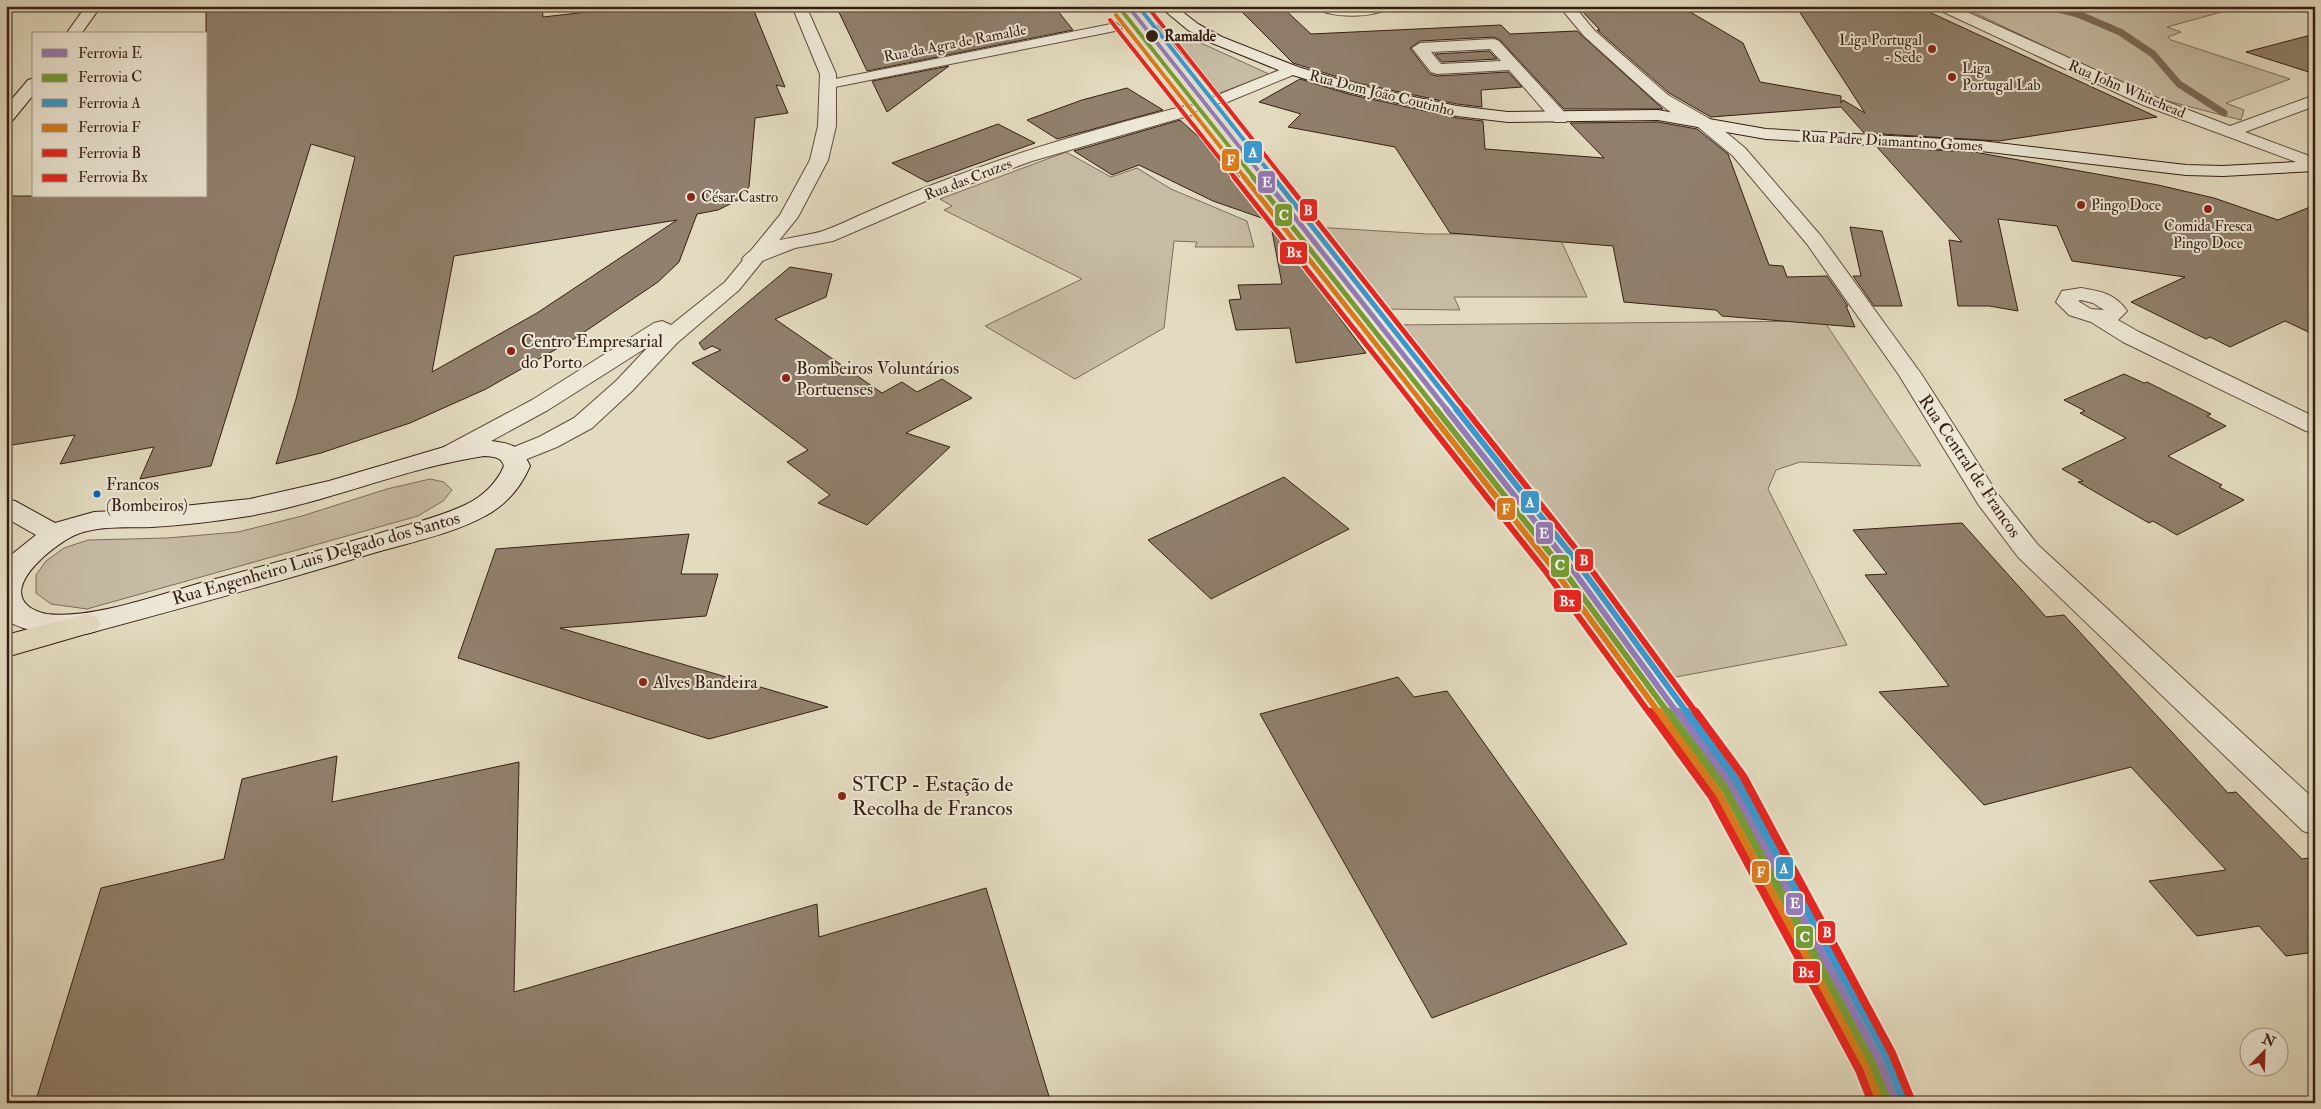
<svg xmlns="http://www.w3.org/2000/svg" width="2321" height="1109" font-family="'IM FELL Double Pica',serif">
<rect width="100%" height="100%" fill="#e3dbc0"/>
<filter id="stains"><feTurbulence type="fractalNoise" baseFrequency=".004" numOctaves="4"/><feColorMatrix values="0 0 0 0 .2 0 0 0 0 .09 0 0 0 0 .02 0 0 0 .5 -.17"/></filter>
<radialGradient id="worn" r=".72"><stop offset=".6" stop-color="#630" stop-opacity="0"/><stop offset="1" stop-color="#630" stop-opacity=".3"/></radialGradient>
<!-- green -->
<g fill="#c6bba3" stroke="#7e6c5b">
<polygon points="1960,6 2243,6 2167,27 2181,32 2168,37 2171,40 2290,79 2226,103 2244,110 2241,120 2152,97"/>
<polygon points="1157,25 1183,40 1190,38 1269,74 1215,95"/>
<polygon points="1066,152 1111,177 1137,168 1171,189 1247,221 1254,247 1195,247 1197,242 1174,241 1164,328 1075,379 985,326 1082,279 944,210 952,206 940,199"/>
<polygon points="1315,227 1428,234 1558,234 1587,297 1454,297 1460,310 1381,309"/>
<polygon points="1824,321 1921,466 1800,462 1776,470 1768,489 1847,645 1676,677 1392,325"/>
<polygon points="430,479 444,482 452,490 443,501 418,516 87,609 51,604 36,593 36,575 46,561 64,548 88,540 167,538 238,532 302,516 387,489"/>
</g>
<g fill="none" stroke-linecap="round" stroke-linejoin="round">
<!-- stream -->
<polyline stroke="#7a6957" stroke-width="7" points="2046,6 2078,14 2120,32 2153,54 2179,84 2224,113"/>
</g>
<!-- building -->
<g fill="#90806d" stroke="#361e13" fill-rule="evenodd">
<path d="M 206,6 L 542,6 L 543,17 L 640,6 L 752,6 L 785,87 L 776,85 L 788,113 L 755,118 L 749,187 L 738,200 L 718,210 L 697,214 L 679,262 L 658,282 L 574,339 L 486,389 L 410,423 L 321,453 L 276,464 L 296,399 L 355,157 L 311,144 L 211,466 L 140,479 L 154,447 L 60,464 L 75,435 L 6,446 L 6,196 L 206,196 ZM 677,220 L 537,313 L 432,372 L 454,256 Z"/>
<polygon points="836,6 1054,6 1073,30 867,71"/>
<polygon points="1236,6 1281,6 1311,34 1501,25 1510,34 1577,31 1663,109 1564,109 1500,40 1494,37 1420,41 1410,48 1430,74 1437,76 1508,72 1522,87 1481,90 1482,107 1457,104 1357,83 1293,63"/>
<polygon points="1577,6 1680,6 1743,43 1760,82 1841,96 1841,103 1843,100 1865,113 1799,11 1840,6 1916,6 2157,117 1999,141 1864,133 1841,107 1711,117 1669,93 1597,30 1600,30"/>
<polygon points="2315,34 2315,74 2246,52"/>
<polygon points="1489,51 1497,59 1442,62 1435,54"/>
<polygon points="949,66 887,112 872,81"/>
<polygon points="1300,79 1348,94 1457,118 1483,121 1485,149 1604,158 1570,123 1658,122 1697,129 1728,154 1769,265 1783,266 1787,277 1827,276 1848,306 1846,306 1855,327 1722,316 1716,310 1624,302 1613,246 1450,233 1395,147 1288,127 1301,114 1259,102"/>
<polygon points="1127,88 1163,110 1057,139 1027,120 1082,100"/>
<polygon points="1180,120 1242,176 1276,223 1213,201 1139,165 1112,175 1074,151"/>
<polygon points="998,124 1035,143 927,182 892,163"/>
<polygon points="1877,147 1974,152 2158,185 2214,198 2278,220 2315,205 2315,335 2285,321 2230,347 2210,337 2206,339 2131,302 2185,277 2072,261 2057,226 1998,219 2018,311 1989,306 1958,306 1949,240 1962,242"/>
<polygon points="1850,227 1882,231 1902,306 1874,306 1853,276 1861,276"/>
<polygon points="1272,231 1328,302 1366,353 1296,363 1290,328 1236,330 1229,300 1241,299 1238,285 1282,284"/>
<polygon points="790,267 832,274 826,297 775,319 882,393 902,382 917,392 942,379 972,398 906,433 950,447 867,525 818,503 830,495 787,462 808,450 692,363 721,350 712,346 704,350 699,343"/>
<polygon points="2124,374 2144,383 2147,382 2211,414 2207,416 2226,426 2168,456 2222,485 2219,487 2244,500 2177,535 2153,521 2149,523 2078,482 2083,481 2062,469 2126,438 2080,413 2085,411 2064,400"/>
<polygon points="1284,477 1349,529 1211,599 1148,540"/>
<polygon points="1962,523 2046,617 2064,615 2228,793 2236,792 2302,859 2315,857 2315,952 2286,956 2259,926 2197,936 2149,881 2226,870 2131,767 1984,805 1879,692 1949,686 1865,575 1887,574 1853,530"/>
<polygon points="689,534 681,574 718,574 706,616 560,628 828,707 709,739 458,658 496,549"/>
<polygon points="1398,677 1414,697 1447,691 1627,944 1432,1018 1260,714"/>
<polygon points="337,756 332,802 519,762 514,992 817,904 819,937 986,888 1051,1103 35,1103 101,888 224,859 242,779"/>
</g>
<g fill="none" stroke-linecap="round" stroke-linejoin="round">
<!-- pedestrian casing -->
<g stroke="#614d3e" stroke-width="2">
<polygon id="pedestrian" points="1116,23 1122,27 1120,30 830,88 823,84 830,80"/>
</g>
<!-- minor casing -->
<g stroke="#614d3e" stroke-width="2">
<g id="minor">
<path d="M 1314,6 L 1390,6 C 1379,19 1325,19 1314,6 Z"/>
<polygon points="1559,6 1574,6 1594,30 1668,95 1710,119 1745,148 1821,236 1922,375 1997,493 2038,545 2315,800 2315,835 2303,831 2018,557 1978,504 1899,375 1807,244 1733,156 1698,127 1673,114 1656,101 1584,36"/>
<polygon points="1935,6 1954,6 2155,97 2230,126 2315,95 2315,106 2245,132 2315,158 2315,169 2143,105 1937,9"/>
<path d="M 1494,39 L 1499,41 L 1566,114 L 1568,118 L 1566,122 L 1554,122 L 1509,70 L 1437,74 L 1431,72 L 1412,48 L 1420,43 ZM 1490,49 L 1501,61 L 1441,64 L 1431,52 Z"/>
<polygon points="1292,65 1298,67 1300,70 1298,73 1225,103 1213,103 1211,100 1213,97"/>
<path d="M 1189,105 L 1195,106 L 1197,110 L 1195,114 L 1032,161 L 942,194 L 833,241 L 795,248 L 752,265 L 745,263 L 742,259 C 756,239 801,238 823,231 C 837,226 851,219 865,213 C 894,200 923,188 953,177 C 1029,148 1109,125 1189,105 Z"/>
<path d="M 2081,288 C 2100,291 2116,294 2127,311 L 2118,320 L 2139,332 L 2315,417 L 2315,433 L 2306,431 L 2123,342 L 2091,322 L 2069,315 L 2056,302 L 2062,291 ZM 2081,300 L 2093,303 L 2104,310 L 2091,309 L 2078,301 Z"/>
</g>
</g>
<!-- tertiary casing -->
<g stroke="#614d3e" stroke-width="2">
<polygon id="tertiary" points="792,6 806,6 836,74 836,126 828,160 798,217 739,290 677,343 632,391 592,428 557,447 522,461 513,464 504,461 500,456 504,451 539,437 574,418 616,381 649,346 548,410 460,458 451,461 442,458 438,453 442,448 532,400 654,323 662,321 671,325 725,282 780,215 810,160 818,126 820,74"/>
</g>
<!-- secondary casing -->
<g stroke="#361e13" stroke-width="2">
<g id="secondary">
<polygon points="86,6 101,6 81,34 66,34"/>
<polygon points="1159,6 1175,6 1198,24 1222,37 1298,67 1357,85 1457,106 1508,112 1658,110 1766,129 1981,141 2186,165 2223,166 2315,161 2315,171 2223,176 2186,175 1981,151 1766,139 1658,120 1508,122 1457,116 1348,92 1286,73 1212,43 1188,30"/>
<polygon points="34,78 34,94 12,121 6,122 6,106 28,80"/>
<path d="M 484,440 C 507,443 520,443 530,466 C 521,487 506,505 485,516 C 453,534 407,543 370,554 C 276,583 181,608 86,634 C 58,634 30,635 6,620 L 6,563 L 11,555 L 36,535 L 6,518 L 6,499 L 15,501 L 55,523 L 94,512 L 155,509 L 250,499 L 329,481 L 451,445 ZM 484,456 C 493,457 501,456 504,466 C 497,483 482,497 465,505 C 437,518 406,525 377,534 C 321,550 264,566 208,581 C 163,593 92,620 47,614 C 41,613 33,610 28,606 C 2,584 57,543 75,535 C 99,525 127,528 152,527 C 184,525 218,521 249,516 C 329,502 404,468 484,456 Z"/>
</g>
</g>
<!-- motorway casing -->
<g stroke="#361e13" stroke-width="2">
<polygon id="motorway" points="86,614 96,617 101,624 96,631 6,657 6,635"/>
</g>
<!-- pedestrian -->
<use href="#pedestrian" fill="#ede8d6" fill-rule="evenodd"/>
<!-- minor -->
<use href="#minor" fill="#ede8d6" fill-rule="evenodd"/>
<!-- tertiary -->
<use href="#tertiary" fill="#ede8d6" fill-rule="evenodd"/>
<!-- secondary -->
<use href="#secondary" fill="#ede8d6" fill-rule="evenodd"/>
<!-- motorway -->
<use href="#motorway" fill="#e3dbc0" fill-rule="evenodd"/>
<!-- rail-1-far3 casing -->
<g stroke="#ede8d6" stroke-width="6">
<polyline id="rail-1-far3" points="1128,6 1264,178"/>
</g>
<!-- rail-1-far2 casing -->
<g stroke="#ede8d6" stroke-width="8">
<polyline id="rail-1-far2" points="1263,177 1447,410"/>
</g>
<!-- rail-1-far1 casing -->
<g stroke="#ede8d6" stroke-width="10">
<polyline id="rail-1-far1" points="1446,409 1564,558 1678,714"/>
</g>
<!-- rail-1 casing -->
<g stroke="#ede8d6" stroke-width="12">
<polyline id="rail-1" points="1678,712 1731,785 1879,1060 1896,1103"/>
</g>
<!-- rail-2-far3 casing -->
<g stroke="#ede8d6" stroke-width="6">
<polyline id="rail-2-far3" points="1122,11 1254,178"/>
</g>
<!-- rail-2-far2 casing -->
<g stroke="#ede8d6" stroke-width="8">
<polyline id="rail-2-far2" points="1253,177 1437,410"/>
</g>
<!-- rail-2-far1 casing -->
<g stroke="#ede8d6" stroke-width="10">
<polyline id="rail-2-far1" points="1436,409 1558,563 1669,714"/>
</g>
<!-- rail-2 casing -->
<g stroke="#ede8d6" stroke-width="12">
<polyline id="rail-2" points="1668,712 1725,789 1872,1063 1888,1103"/>
</g>
<!-- rail-3-far3 casing -->
<g stroke="#ede8d6" stroke-width="6">
<polyline id="rail-3-far3" points="1138,6 1274,178"/>
</g>
<!-- rail-3-far2 casing -->
<g stroke="#ede8d6" stroke-width="8">
<polyline id="rail-3-far2" points="1273,177 1457,410"/>
</g>
<!-- rail-3-far1 casing -->
<g stroke="#ede8d6" stroke-width="10">
<polyline id="rail-3-far1" points="1456,409 1570,553 1688,714"/>
</g>
<!-- rail-3 casing -->
<g stroke="#ede8d6" stroke-width="12">
<polyline id="rail-3" points="1687,712 1737,781 1886,1056 1903,1100"/>
</g>
<!-- rail-4-far3 casing -->
<g stroke="#ede8d6" stroke-width="6">
<polyline id="rail-4-far3" points="1116,15 1245,178"/>
</g>
<!-- rail-4-far2 casing -->
<g stroke="#ede8d6" stroke-width="8">
<polyline id="rail-4-far2" points="1244,177 1428,410"/>
</g>
<!-- rail-4-far1 casing -->
<g stroke="#ede8d6" stroke-width="10">
<polyline id="rail-4-far1" points="1427,409 1552,567 1660,714"/>
</g>
<!-- rail-4 casing -->
<g stroke="#ede8d6" stroke-width="12">
<polyline id="rail-4" points="1659,712 1718,793 1865,1066 1880,1103"/>
</g>
<!-- rail-5-far3 casing -->
<g stroke="#ede8d6" stroke-width="6">
<polyline id="rail-5-far3" points="1147,6 1283,178"/>
</g>
<!-- rail-5-far2 casing -->
<g stroke="#ede8d6" stroke-width="8">
<polyline id="rail-5-far2" points="1282,177 1466,410"/>
</g>
<!-- rail-5-far1 casing -->
<g stroke="#ede8d6" stroke-width="10">
<polyline id="rail-5-far1" points="1465,409 1576,549 1697,714"/>
</g>
<!-- rail-5 casing -->
<g stroke="#ede8d6" stroke-width="12">
<polyline id="rail-5" points="1696,712 1743,776 1892,1053 1910,1097"/>
</g>
<!-- rail-6-far3 casing -->
<g stroke="#ede8d6" stroke-width="6">
<polyline id="rail-6-far3" points="1110,20 1235,178"/>
</g>
<!-- rail-6-far2 casing -->
<g stroke="#ede8d6" stroke-width="8">
<polyline id="rail-6-far2" points="1234,177 1418,410"/>
</g>
<!-- rail-6-far1 casing -->
<g stroke="#ede8d6" stroke-width="10">
<polyline id="rail-6-far1" points="1417,409 1546,572 1650,714"/>
</g>
<!-- rail-6 casing -->
<g stroke="#ede8d6" stroke-width="12">
<polyline id="rail-6" points="1650,712 1712,797 1859,1070 1872,1103"/>
</g>
<!-- rail-1-far3 -->
<use href="#rail-1-far3" stroke="#937bb8" stroke-width="4"/>
<!-- rail-1-far2 -->
<use href="#rail-1-far2" stroke="#937bb8" stroke-width="5"/>
<!-- rail-1-far1 -->
<use href="#rail-1-far1" stroke="#937bb8" stroke-width="6"/>
<!-- rail-1 -->
<use href="#rail-1" stroke="#937bb8" stroke-width="8"/>
<!-- rail-2-far3 -->
<use href="#rail-2-far3" stroke="#769c33" stroke-width="4"/>
<!-- rail-2-far2 -->
<use href="#rail-2-far2" stroke="#769c33" stroke-width="5"/>
<!-- rail-2-far1 -->
<use href="#rail-2-far1" stroke="#769c33" stroke-width="6"/>
<!-- rail-2 -->
<use href="#rail-2" stroke="#769c33" stroke-width="8"/>
<!-- rail-3-far3 -->
<use href="#rail-3-far3" stroke="#3b98ce" stroke-width="4"/>
<!-- rail-3-far2 -->
<use href="#rail-3-far2" stroke="#3b98ce" stroke-width="5"/>
<!-- rail-3-far1 -->
<use href="#rail-3-far1" stroke="#3b98ce" stroke-width="6"/>
<!-- rail-3 -->
<use href="#rail-3" stroke="#3b98ce" stroke-width="8"/>
<!-- rail-4-far3 -->
<use href="#rail-4-far3" stroke="#d97b1d" stroke-width="4"/>
<!-- rail-4-far2 -->
<use href="#rail-4-far2" stroke="#d97b1d" stroke-width="5"/>
<!-- rail-4-far1 -->
<use href="#rail-4-far1" stroke="#d97b1d" stroke-width="6"/>
<!-- rail-4 -->
<use href="#rail-4" stroke="#d97b1d" stroke-width="8"/>
<!-- rail-5-far3 -->
<use href="#rail-5-far3" stroke="#e62621" stroke-width="4"/>
<!-- rail-5-far2 -->
<use href="#rail-5-far2" stroke="#e62621" stroke-width="5"/>
<!-- rail-5-far1 -->
<use href="#rail-5-far1" stroke="#e62621" stroke-width="6"/>
<!-- rail-5 -->
<use href="#rail-5" stroke="#e62621" stroke-width="8"/>
<!-- rail-6-far3 -->
<use href="#rail-6-far3" stroke="#e62621" stroke-width="4"/>
<!-- rail-6-far2 -->
<use href="#rail-6-far2" stroke="#e62621" stroke-width="5"/>
<!-- rail-6-far1 -->
<use href="#rail-6-far1" stroke="#e62621" stroke-width="6"/>
<!-- rail-6 -->
<use href="#rail-6" stroke="#e62621" stroke-width="8"/>
</g>
<!-- markers -->
<circle fill="#361e13" stroke="#ede8d6" stroke-width="2" cx="1152" cy="36" r="7"/>
<g fill="#8f2418" stroke="#ede8d6" stroke-width="2">
<circle cx="1932" cy="49" r="5"/>
<circle cx="1952" cy="77" r="5"/>
<circle cx="691" cy="197" r="5"/>
<circle cx="2081" cy="205" r="5"/>
<circle cx="2208" cy="209" r="5"/>
<circle cx="511" cy="351" r="5"/>
<circle cx="786" cy="378" r="5"/>
<circle cx="643" cy="682" r="5"/>
<circle cx="842" cy="796" r="5"/>
</g>
<circle fill="#0065bd" stroke="#ede8d6" stroke-width="2" cx="97" cy="494" r="4.5"/>
<g text-anchor="middle" stroke-width="4" stroke-linejoin="round" paint-order="stroke">
<!-- far-stop labels -->
<g font-size="15" font-weight="bold" fill="#361e13" stroke="#ede8d6" text-anchor="start">
<text x="1164" y="41">Ramalde</text>
</g>
<!-- far-poi labels -->
<g font-size="15" fill="#361e13" stroke="#ede8d6" text-anchor="start">
<text x="1922" y="45" text-anchor="end">Liga Portugal<tspan x="1922" dy="17">- Sede</tspan></text>
<text x="1962" y="73">Liga<tspan x="1962" dy="17">Portugal Lab</tspan></text>
<text x="701" y="202">César Castro</text>
<text x="2091" y="210">Pingo Doce</text>
<text x="2208" y="231" text-anchor="middle">Comida Fresca<tspan x="2208" dy="17">Pingo Doce</tspan></text>
</g>
<!-- far-street labels -->
<g font-size="15" fill="#361e13" stroke="#ede8d6">
<text transform="translate(955 43) rotate(-11)" y="5">Rua da Agra de Ramalde</text>
<text transform="translate(2127 89) rotate(23)" y="5">Rua John Whitehead</text>
<text transform="translate(1382 93) rotate(14)" y="5">Rua Dom João Coutinho</text>
<text transform="translate(1892 141) rotate(3)" y="5">Rua Padre Diamantino Gomes</text>
<text transform="translate(968 179) rotate(-21)" y="5">Rua das Cruzes</text>
</g>
<!-- bus labels -->
<g font-size="17" fill="#361e13" stroke="#ede8d6" text-anchor="start">
<text x="106" y="490">Francos<tspan x="106" dy="21">(Bombeiros)</tspan></text>
</g>
<!-- poi labels -->
<g font-size="18" fill="#361e13" stroke="#ede8d6" text-anchor="start">
<text x="521" y="347">Centro Empresarial<tspan x="521" dy="21">do Porto</tspan></text>
<text x="796" y="374">Bombeiros Voluntários<tspan x="796" dy="21">Portuenses</tspan></text>
<text x="653" y="688">Alves Bandeira</text>
</g>
<!-- street labels -->
<g font-size="18" fill="#361e13" stroke="#ede8d6">
<text transform="translate(1970 466) rotate(56)" y="6">Rua Central de Francos</text>
<text transform="translate(316 558) rotate(-16)" y="6">Rua Engenheiro Luis Delgado dos Santos</text>
</g>
<!-- near-poi labels -->
<g font-size="21" fill="#361e13" stroke="#ede8d6" text-anchor="start">
<text x="852" y="791">STCP - Estação de<tspan x="852" dy="24">Recolha de Francos</tspan></text>
</g>
</g>
<g stroke="#ede8d6" stroke-width="2">
<rect x="1243" y="140" width="20" height="24" rx="5" fill="#3b98ce"/>
<rect x="1221" y="148" width="19" height="24" rx="5" fill="#d97b1d"/>
<rect x="1257" y="170" width="19" height="24" rx="5" fill="#937bb8"/>
<rect x="1299" y="198" width="19" height="24" rx="5" fill="#e62621"/>
<rect x="1274" y="203" width="19" height="24" rx="5" fill="#769c33"/>
<rect x="1279" y="241" width="29" height="24" rx="5" fill="#e62621"/>
<rect x="1520" y="490" width="20" height="24" rx="5" fill="#3b98ce"/>
<rect x="1496" y="497" width="20" height="24" rx="5" fill="#d97b1d"/>
<rect x="1535" y="521" width="19" height="24" rx="5" fill="#937bb8"/>
<rect x="1574" y="548" width="20" height="24" rx="5" fill="#e62621"/>
<rect x="1550" y="554" width="20" height="24" rx="5" fill="#769c33"/>
<rect x="1553" y="589" width="29" height="24" rx="5" fill="#e62621"/>
<rect x="1775" y="856" width="19" height="24" rx="5" fill="#3b98ce"/>
<rect x="1751" y="860" width="19" height="24" rx="5" fill="#d97b1d"/>
<rect x="1785" y="892" width="19" height="24" rx="5" fill="#937bb8"/>
<rect x="1817" y="920" width="19" height="24" rx="5" fill="#e62621"/>
<rect x="1795" y="925" width="19" height="24" rx="5" fill="#769c33"/>
<rect x="1792" y="960" width="29" height="24" rx="5" fill="#e62621"/>
</g>
<g font-size="14" text-anchor="middle" font-weight="bold" fill="#fff">
<text x="1253" y="157">A</text>
<text x="1231" y="165">F</text>
<text x="1267" y="187">E</text>
<text x="1308" y="215">B</text>
<text x="1284" y="220">C</text>
<text x="1294" y="257">Bx</text>
<text x="1530" y="507">A</text>
<text x="1506" y="514">F</text>
<text x="1544" y="538">E</text>
<text x="1584" y="565">B</text>
<text x="1560" y="570">C</text>
<text x="1567" y="606">Bx</text>
<text x="1784" y="873">A</text>
<text x="1761" y="877">F</text>
<text x="1795" y="908">E</text>
<text x="1827" y="937">B</text>
<text x="1805" y="942">C</text>
<text x="1806" y="977">Bx</text>
</g>
<!-- margin -->
<rect width="2321" height="1109" fill="none" stroke="#e3dbc0" stroke-width="25"/>
<rect x="8" y="8" width="2306" height="1094" fill="none" stroke="#361e13" stroke-width="2.5"/>
<rect x="12" y="12" width="2296" height="1084" fill="none" stroke="#361e13"/>
<!-- legend -->
<rect x="32" y="32" width="175" height="165" fill="#ede8d6" stroke="#a49788"/>
<rect x="42" y="49" width="25" height="8" fill="#937bb8" stroke="#a49788"/>
<text x="78" y="58" font-size="15" fill="#361e13">Ferrovia E</text>
<rect x="42" y="74" width="25" height="8" fill="#769c33" stroke="#a49788"/>
<text x="78" y="82" font-size="15" fill="#361e13">Ferrovia C</text>
<rect x="42" y="99" width="25" height="8" fill="#3b98ce" stroke="#a49788"/>
<text x="78" y="108" font-size="15" fill="#361e13">Ferrovia A</text>
<rect x="42" y="124" width="25" height="8" fill="#d97b1d" stroke="#a49788"/>
<text x="78" y="132" font-size="15" fill="#361e13">Ferrovia F</text>
<rect x="42" y="149" width="25" height="8" fill="#e62621" stroke="#a49788"/>
<text x="78" y="158" font-size="15" fill="#361e13">Ferrovia B</text>
<rect x="42" y="174" width="25" height="8" fill="#e62621" stroke="#a49788"/>
<text x="78" y="182" font-size="15" fill="#361e13">Ferrovia Bx</text>
<!-- north arrow -->
<g transform="translate(2264 1052) rotate(23)"><circle r="24" fill="#ede8d6" stroke="#a49788"/>
<path d="M0-4L9 19L0 12L-9 19Z" fill="#8f2418"/>
<text y="-8" font-size="14" font-weight="bold" text-anchor="middle" fill="#361e13">N</text>
</g>
<rect width="100%" height="100%" filter="url(#stains)"/>
<rect width="100%" height="100%" fill="url(#worn)"/>
</svg>
